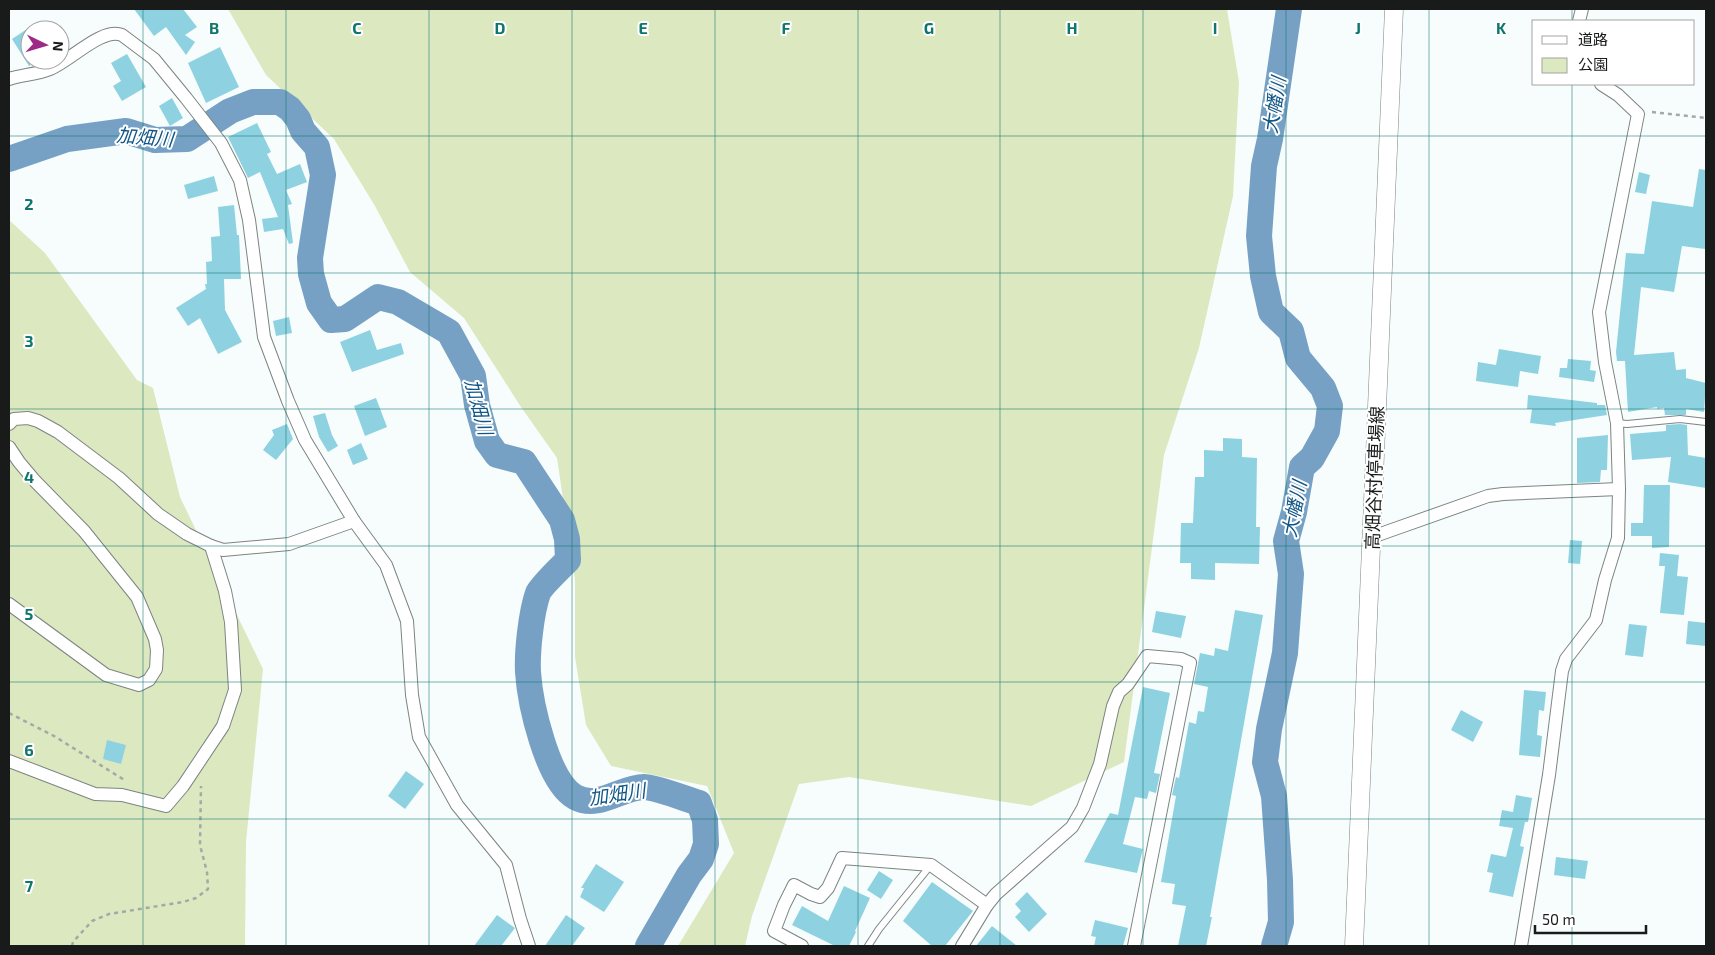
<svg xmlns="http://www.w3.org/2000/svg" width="1715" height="955" font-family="'Exo 2','Noto Sans JP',sans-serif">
<rect width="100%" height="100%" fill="#f6fdfc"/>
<!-- green -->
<g fill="#dce8c0">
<polygon points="228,9 1227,9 1239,82 1233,196 1199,348 1164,455 1124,762 1031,806 849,777 799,784 752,916 745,946 678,946 734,853 707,786 611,766 586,725 575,657 575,580 557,458 521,407 464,318 410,272 375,206 334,139 266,75"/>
<polygon points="9,220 45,253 137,380 153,388 180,497 263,669 246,842 245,946 9,946"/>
</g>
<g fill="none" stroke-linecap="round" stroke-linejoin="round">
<!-- river -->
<g stroke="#76a1c5" stroke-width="26">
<path d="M 9,159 L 67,139 L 126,131 L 155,140 L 187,139 L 230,111 L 253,102 L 280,102 L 290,109 L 298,119 L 303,131 L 317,147 L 323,175 L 310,258 L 311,274 L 319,303 L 331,320 L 345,319 L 378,297 L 398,302 L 449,332 L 473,376 L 477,405 L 487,441 L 497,455 L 524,462 L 562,520 L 567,539 L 568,560 C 561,567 541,586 538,593 C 531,613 527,652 528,672 C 530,703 547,781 575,797 C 599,810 621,787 644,787 C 655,787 686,799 699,803 L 705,820 L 706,844 L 701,859 L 689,875 L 648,946"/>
<polyline points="1274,946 1281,922 1280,880 1274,796 1265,762 1269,729 1285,653 1291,574 1286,541 1294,512 1302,467 1312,458 1327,431 1330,406 1323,388 1298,358 1291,331 1271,312 1263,276 1259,236 1264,166 1270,139 1289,9"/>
</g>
</g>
<!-- building -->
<g fill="#8ed2e1">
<polygon points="134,9 183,9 197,27 185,35 195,42 186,55 166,27 154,36"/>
<polygon points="30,27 30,66 29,66 12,39"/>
<polygon points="220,47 239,87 206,103 188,63"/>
<polygon points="127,54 146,87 122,101 113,86 121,81 111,63"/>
<polygon points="172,98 183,118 170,126 159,106"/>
<polygon points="257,123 271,152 267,154 277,174 300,164 307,182 286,190 292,204 288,205 293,243 289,244 283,229 264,232 262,219 278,217 260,172 248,178 228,137"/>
<polygon points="1699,169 1706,170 1705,249 1682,246 1674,292 1641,287 1634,355 1674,352 1676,370 1686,369 1686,378 1706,383 1704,412 1686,409 1686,415 1665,415 1664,408 1657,409 1657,407 1628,412 1625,361 1617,361 1616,352 1626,253 1644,254 1652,201 1693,207"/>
<polygon points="1639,172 1650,175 1646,194 1635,192"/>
<polygon points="214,176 218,191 188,199 184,185"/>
<polygon points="234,205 237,235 239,235 241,279 224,279 225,310 242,342 218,354 200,318 188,326 176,308 206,289 205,284 207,284 206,262 212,261 211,237 220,236 218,207"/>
<polygon points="289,317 292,333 276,336 273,321"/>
<polygon points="370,330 377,350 401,343 404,354 352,372 340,342"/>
<polygon points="1499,349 1541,356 1538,374 1520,371 1518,387 1476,381 1478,362 1496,365"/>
<polygon points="1568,359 1591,361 1590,370 1596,371 1594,382 1559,377 1560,368 1567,368"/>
<polygon points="1528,395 1597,403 1597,405 1605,405 1607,415 1555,423 1556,426 1530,423 1532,409 1527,409"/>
<polygon points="376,398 387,427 365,436 354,406"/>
<polygon points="325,413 332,435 338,446 328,452 319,437 313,416"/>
<polygon points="287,424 293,439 276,460 263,450 274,435 272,430"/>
<polygon points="1680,424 1687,425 1688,455 1706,458 1706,488 1668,482 1671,457 1632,460 1630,434 1666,431 1666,425"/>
<polygon points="1608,435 1607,470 1601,470 1600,482 1577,483 1577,438"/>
<polygon points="1223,438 1242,439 1242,457 1257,458 1256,527 1260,527 1259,564 1215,563 1215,580 1191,579 1191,563 1180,563 1181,523 1193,523 1195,477 1204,477 1204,450 1223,451"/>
<polygon points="361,443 368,459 353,465 347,450"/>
<polygon points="1644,485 1670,485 1669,547 1652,548 1652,536 1631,536 1631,523 1643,523"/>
<polygon points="1570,540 1582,541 1580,564 1568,563"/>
<polygon points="1660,553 1679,555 1677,576 1688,577 1684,615 1660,613 1665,566 1659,566"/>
<polygon points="1235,610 1263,615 1210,917 1212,917 1206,946 1178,946 1186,906 1172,904 1175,884 1161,882 1176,796 1172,795 1176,777 1179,778 1189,722 1196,724 1198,711 1204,712 1208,687 1194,684 1200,653 1214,656 1215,648 1228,651"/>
<polygon points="1156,611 1186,616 1181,638 1152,632"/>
<polygon points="1688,621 1706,623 1706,646 1686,644"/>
<polygon points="1629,624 1647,626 1643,657 1625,655"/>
<polygon points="1143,687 1170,693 1154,773 1160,774 1156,793 1149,791 1147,799 1135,797 1123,844 1143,849 1137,873 1084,862 1110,813 1118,815"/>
<polygon points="1524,690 1546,692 1544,711 1539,710 1537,735 1542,736 1540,757 1519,755"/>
<polygon points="1461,710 1483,722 1473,742 1451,730"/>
<polygon points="107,740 126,745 121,764 103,759"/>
<polygon points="406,771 424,784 405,809 388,796"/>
<polygon points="1516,795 1532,798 1528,822 1525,822 1520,846 1524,847 1513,897 1489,892 1493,873 1487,872 1491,854 1506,857 1513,828 1499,826 1502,810 1513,812"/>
<polygon points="1556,857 1588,861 1585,879 1554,875"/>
<polygon points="596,864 624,882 604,912 580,897 584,888 581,888"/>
<polygon points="879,871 893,880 881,899 867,890"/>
<polygon points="932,882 973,911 945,946 932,946 903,921"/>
<polygon points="844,886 870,898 855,931 856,932 849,946 835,946 792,925 802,906 828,921"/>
<polygon points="1027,892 1047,914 1029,932 1015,917 1021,911 1015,904"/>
<polygon points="497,915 515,928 501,946 474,946"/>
<polygon points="566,915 585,928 572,946 545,946"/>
<polygon points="1095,920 1128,928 1123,946 1094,946 1096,937 1091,936"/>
<polygon points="992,926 1017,946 976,946"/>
</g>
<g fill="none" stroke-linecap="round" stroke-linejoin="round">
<!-- service casing -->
<g stroke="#7d8482" stroke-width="8">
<g id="service">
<polyline points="1617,423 1627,424 1680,419 1706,422"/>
<polyline points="868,946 879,929 930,866"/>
</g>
</g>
<!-- minor casing -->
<g stroke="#7d8482" stroke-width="14">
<g id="minor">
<polyline points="1579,21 1582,9"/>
<path d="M 9,79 C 22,75 38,74 50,69 C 70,61 102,27 122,35 L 154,59 L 186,98 L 221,143 L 240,180 L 249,220 L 264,337 L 288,401 L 305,440 L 354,521 L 386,565 L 407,621 L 412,695 L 419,737 L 457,805 L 506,865 L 520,919 L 529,946"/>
<polyline points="9,424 14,419 28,418 38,421 58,432 119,478 158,514 187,534 211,546 223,550 289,544 354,521"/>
<polyline points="9,447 19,462 35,481 84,531 137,597 155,639 157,650 156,669 149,680 139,685 106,675 9,604"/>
<polyline points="1372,537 1488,496 1503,494 1619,489"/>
<polyline points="9,761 95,794 122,795 166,806 183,786 223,726 235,690 231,622 225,591 211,546"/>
<polyline points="802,946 774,931 784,905 794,885 811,894 820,897 828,888 842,858 931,865 987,905"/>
<polyline points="962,946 987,905 996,894 1072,827 1083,808 1100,764 1113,706 1119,692 1128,684 1147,656 1181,659 1190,663 1134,946"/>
<polyline points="1521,946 1549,775 1562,671 1566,659 1596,620 1605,580 1618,538 1619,489 1617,423 1605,362 1599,312 1638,114 1618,95 1601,84"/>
</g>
</g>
<!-- secondary casing -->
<g stroke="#7d8482" stroke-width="19">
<polyline id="secondary" points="1354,946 1394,9"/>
</g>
<!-- path -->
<g stroke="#a4a9a8" stroke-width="2.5" stroke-dasharray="4 4" stroke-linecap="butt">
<polyline points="1652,112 1706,118"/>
<polyline points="9,713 54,736 126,781"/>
<polyline points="72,946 73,942 92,921 109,914 183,902 196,898 208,889 207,872 200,845 201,786"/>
</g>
<!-- service -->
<use href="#service" stroke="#fff" stroke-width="6"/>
<!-- minor -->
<use href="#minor" stroke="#fff" stroke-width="12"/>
<!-- secondary -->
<use href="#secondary" stroke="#fff" stroke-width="18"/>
</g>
<!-- grid -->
<path fill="none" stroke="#0f766e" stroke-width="1" stroke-opacity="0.55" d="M 143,9 L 143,946M 286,9 L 286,946M 429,9 L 429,946M 572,9 L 572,946M 715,9 L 715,946M 858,9 L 858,946M 1000,9 L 1000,946M 1143,9 L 1143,946M 1286,9 L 1286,946M 1429,9 L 1429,946M 1572,9 L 1572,21M 1572,84 L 1572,946M 9,136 L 1706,136M 9,273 L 1706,273M 9,409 L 1706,409M 9,546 L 1706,546M 9,682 L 1706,682M 9,819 L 1706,819"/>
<g text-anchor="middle" stroke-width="4" stroke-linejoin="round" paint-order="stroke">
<!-- street labels -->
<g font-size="18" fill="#181b1a" stroke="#fff">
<text transform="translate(1375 478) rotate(-88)" y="6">高畑谷村停車場線</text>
</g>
<!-- water labels -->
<g font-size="19" font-style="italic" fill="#105686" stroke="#fff">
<text transform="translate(1274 105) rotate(-81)" y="7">大幡川</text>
<text transform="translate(145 137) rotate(5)" y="7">加畑川</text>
<text transform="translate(479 407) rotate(75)" y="7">加畑川</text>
<text transform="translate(1294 509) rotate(-79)" y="7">大幡川</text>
<text transform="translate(617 794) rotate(-8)" y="7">加畑川</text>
</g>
</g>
<g font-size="16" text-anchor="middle" font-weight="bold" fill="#0f766e" stroke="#fff" stroke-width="4" stroke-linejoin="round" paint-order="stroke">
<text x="214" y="34">B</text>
<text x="357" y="34">C</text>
<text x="500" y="34">D</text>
<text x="643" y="34">E</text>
<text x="786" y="34">F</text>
<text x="929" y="34">G</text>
<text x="1072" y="34">H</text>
<text x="1215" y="34">I</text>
<text x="1358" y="34">J</text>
<text x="1501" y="34">K</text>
<text x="29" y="210">2</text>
<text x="29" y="347">3</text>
<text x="29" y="483">4</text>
<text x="29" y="620">5</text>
<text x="29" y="756">6</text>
<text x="29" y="892">7</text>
</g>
<!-- border -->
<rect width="1715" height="955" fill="none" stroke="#181b1a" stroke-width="20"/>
<!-- legend -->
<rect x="1532" y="20" width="162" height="65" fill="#ffffff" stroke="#a3a4a3"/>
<rect x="1542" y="36" width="25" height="8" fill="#ffffff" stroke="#a3a4a3"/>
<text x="1578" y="45" font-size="15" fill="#181b1a">道路</text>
<rect x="1542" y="58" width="25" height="15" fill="#dce8c0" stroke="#a3a4a3"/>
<text x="1578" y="70" font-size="15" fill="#181b1a">公園</text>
<!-- north arrow -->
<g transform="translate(45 45) rotate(95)"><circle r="24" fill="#ffffff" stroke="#a3a4a3"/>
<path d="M0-4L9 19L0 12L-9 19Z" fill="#9d2a87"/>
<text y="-8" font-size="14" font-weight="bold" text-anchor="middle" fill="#181b1a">N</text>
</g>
<!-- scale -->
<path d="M1535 925v8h111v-8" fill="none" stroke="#181b1a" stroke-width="2.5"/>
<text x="1542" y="925" font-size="15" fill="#181b1a" stroke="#ffffff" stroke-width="4" paint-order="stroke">50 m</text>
</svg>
